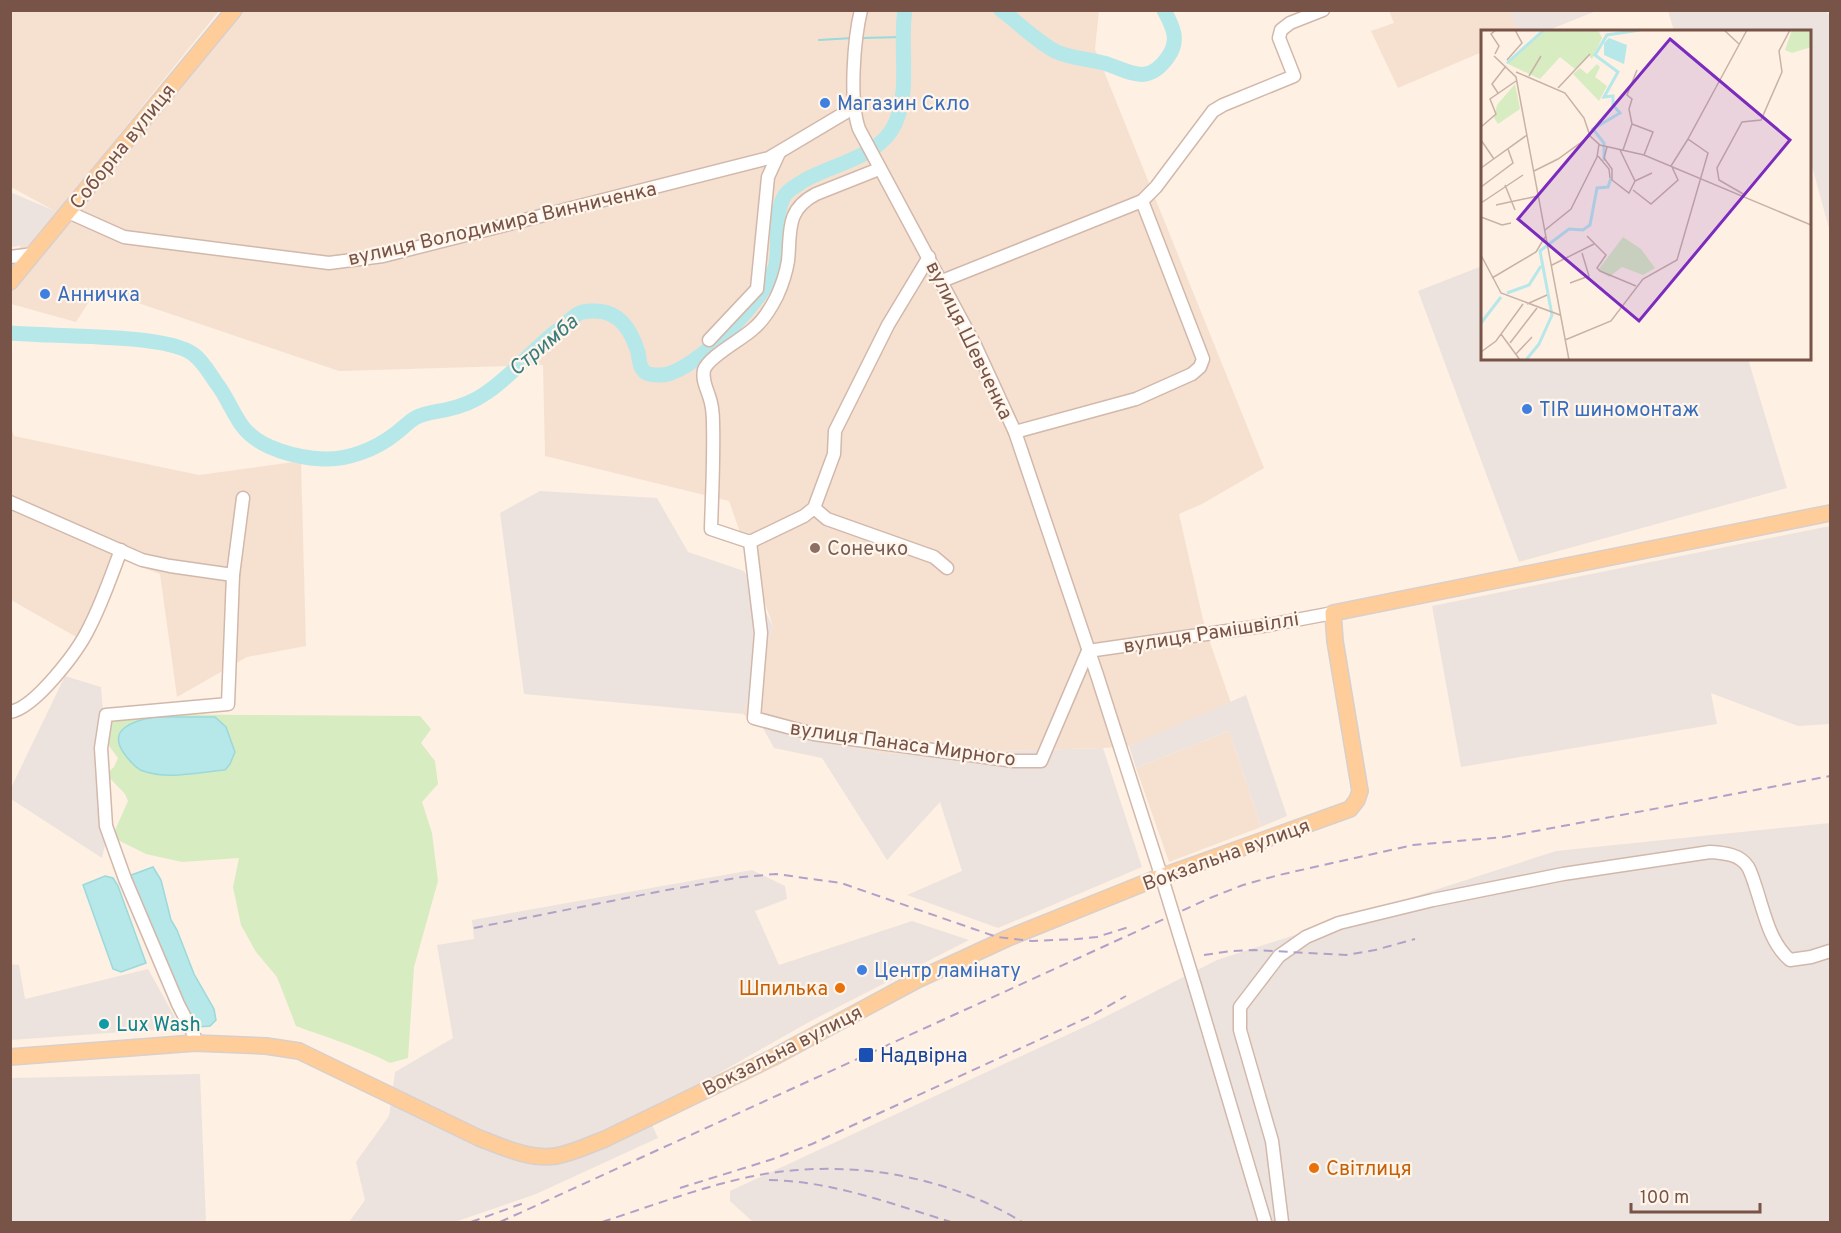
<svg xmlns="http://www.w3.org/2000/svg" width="1841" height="1233" font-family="Overpass,sans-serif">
<rect width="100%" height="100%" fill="#fef0e3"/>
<!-- residential -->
<g fill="#f6e1d1">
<polygon points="1517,10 1526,31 1482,32 1482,52 1398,88 1371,31 1394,23 1389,11"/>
<polygon points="11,11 219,11 103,155 233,11 1099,11 1095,49 1264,468 1202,504 1179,514 1205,628 1231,703 1129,746 1103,748 885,754 763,728 743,714 773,626 729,501 545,456 543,365 339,371 97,289 76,322 11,304 11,257 53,210 11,187"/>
<polygon points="10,425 14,436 199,475 301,461 306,646 247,657 177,697 160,574 125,561 81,642 78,638 11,600"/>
<polygon points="1229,731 1261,827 1169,862 1136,768"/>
</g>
<!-- industrial -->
<g fill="#ede3de">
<polygon points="1825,10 1830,16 1830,232 1810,159 1810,32 1674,31 1668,11"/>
<polygon points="1509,11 1596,11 1544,32 1518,31"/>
<polygon points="10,192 55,211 27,245 11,247"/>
<polygon points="1482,266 1482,358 1748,359 1787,488 1519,562 1418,291"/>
<polygon points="540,491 657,498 688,552 744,571 773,626 743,714 524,694 500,513"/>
<polygon points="1830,526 1830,724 1798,726 1711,693 1717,724 1461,767 1432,606"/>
<polygon points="65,676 101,687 112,814 102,858 11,799 10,790"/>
<polygon points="1246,695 1287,816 1261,827 1229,731 1136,768 1129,746"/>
<polygon points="763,728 885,754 1103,748 1142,867 998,928 907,895 962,871 940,802 887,860 822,758 774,748"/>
<polygon points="1830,823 1830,1222 753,1222 730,1201 730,1191 1097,1021 1217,960 1556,851"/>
<polygon points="752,870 785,886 787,899 755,911 779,965 912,921 969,940 809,1022 647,1114 658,1138 536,1194 455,1222 349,1222 365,1200 356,1162 389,1116 395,1072 453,1038 437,945 474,939 472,920"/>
<polygon points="11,964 19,965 25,999 148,969 181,1028 11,1040"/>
<polygon points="200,1074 206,1222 11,1222 11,1078"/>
</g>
<!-- green -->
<path fill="#d7ecc0" d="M 123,714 L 420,716 L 431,729 L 421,743 L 435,761 L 438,784 L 422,802 L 432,833 L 438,881 L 414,967 L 408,1058 L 390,1063 C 360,1047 328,1038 296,1026 L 277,977 L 256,952 L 241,925 L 233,887 L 239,858 L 182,862 L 146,854 L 112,837 L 128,801 L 125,794 L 106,774 L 114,767 L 118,758 L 98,731 Z"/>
<!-- water -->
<g fill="#b6e7e9" stroke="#9bd9db" stroke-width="1.5">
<path d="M 154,717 L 215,717 L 226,727 L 235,752 L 230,764 L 225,770 C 199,772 168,780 143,771 C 136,769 131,762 126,756 C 105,730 132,721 154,717 Z"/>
<polygon points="153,867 161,880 171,920 177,930 194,974 214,1009 216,1020 210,1026 198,1027 192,1021 126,877"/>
<polygon points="105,876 113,878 118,886 146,963 121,972 113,969 83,885"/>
</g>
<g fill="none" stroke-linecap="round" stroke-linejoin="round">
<!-- stream -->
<g stroke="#9bd9db" stroke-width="2">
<polyline points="861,38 903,37"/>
<polyline points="819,40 853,38"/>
</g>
<!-- river -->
<g stroke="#b6e7e9" stroke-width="15">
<path d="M 1001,10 C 1019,23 1037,42 1057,52 C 1073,59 1091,59 1107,64 C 1133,73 1148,85 1168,57 C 1180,40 1173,27 1164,10"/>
<path d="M 10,333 C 50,337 165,333 193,354 C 203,361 210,374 217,384 C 227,397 233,414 243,427 C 260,449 298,458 324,459 C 348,460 376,449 395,434 C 402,429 407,423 415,418 C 424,413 435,412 445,410 C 459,407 475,401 486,393 C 513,375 533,349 558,330 C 565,325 571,318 578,314 C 584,310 590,311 596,311 C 621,312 631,331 638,352 C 639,357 639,366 643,370 C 646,375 655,375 660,375 C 692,376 770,295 776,264 C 780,243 773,214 785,195 C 790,188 798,185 805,180 C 833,164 880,157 895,124 C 911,88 899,48 905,10"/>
</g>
<!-- minor casing -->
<g stroke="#d2b8ab" stroke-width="15">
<g id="minor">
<path d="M 861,10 C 854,39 849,101 859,129 L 975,345 L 1015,432 L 1097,675 L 1161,875"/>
<path d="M 879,169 L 816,194 C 785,210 791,232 788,261 C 786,273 782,285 777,296 C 771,308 763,321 753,329 C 741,340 708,357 704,370 C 702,379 706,387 709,396 C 712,404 713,415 713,423 C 714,458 712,494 711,529 L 750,542 L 804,516 L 814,508 L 834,454 L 835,431 L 888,325 L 929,257"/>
<polyline points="1142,201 1156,187 1213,111 1223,105 1294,76 1279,38 1281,30 1290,23 1323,10"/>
<polyline points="68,212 124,237 329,263 383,256 769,158 853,108"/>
<polyline points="10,257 34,254"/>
<polyline points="942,281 1142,201 1203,359 1200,367 1192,374 1136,399 1015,432"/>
<polyline points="709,340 757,289 768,177 779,153"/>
<polyline points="10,502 142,560 170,566 233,575"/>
<polyline points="814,508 827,519 934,557 947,568"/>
<polyline points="750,542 761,633 754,718 814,734 1014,761 1041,761 1088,651"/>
<polyline points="1088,651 1269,625 1333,613"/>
<path d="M 10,712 C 35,708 78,651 89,628 C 102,603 111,576 121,550"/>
<polyline points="1195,986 1265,1222"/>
<polyline points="195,1043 194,1035 178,1004 125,879 106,826 101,748 106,715 228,704 233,575 243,498"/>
<path d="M 1282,1222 L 1272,1141 L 1240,1030 L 1240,1007 L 1279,956 L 1306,937 L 1339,923 L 1433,900 L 1563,874 L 1710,852 C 1724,853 1740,854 1748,867 C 1751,872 1753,879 1755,885 C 1764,911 1769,942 1790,960 L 1811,957 L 1830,951"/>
</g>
</g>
<!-- major casing -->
<g stroke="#d9cfcb" stroke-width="18">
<g id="major">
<polyline points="10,282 234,10"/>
<path d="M 10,1057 L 195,1043 L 266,1046 L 299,1051 L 479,1138 C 503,1147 530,1160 556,1156 C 573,1153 589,1145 605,1139 L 772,1058 L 917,980 L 1008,938 L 1152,880 L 1350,809 L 1357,800 L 1360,791 L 1335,641 L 1333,613 L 1830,513"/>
</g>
</g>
<!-- minor -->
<use href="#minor" stroke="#fff" stroke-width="12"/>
<!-- major -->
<use href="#major" stroke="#ffcd99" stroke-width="15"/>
<!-- rail -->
<g stroke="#b1a1c8" stroke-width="2" stroke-dasharray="9 6" stroke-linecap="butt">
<polyline points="474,928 667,890 742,877 776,874 841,883 997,937 1032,941 1077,939 1097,937 1132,926"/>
<polyline points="1204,955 1231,951 1254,950 1346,955 1375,950 1415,939"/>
<path d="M 769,1180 C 832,1181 892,1204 951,1222"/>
<polyline points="680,1188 773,1159 812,1144 1091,1016 1126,996"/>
<polyline points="471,1222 524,1203"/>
<polyline points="500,1222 1210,898 1243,885 1279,875 1413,845 1504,837 1830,776"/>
<path d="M 602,1222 C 652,1206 703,1186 754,1176 C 844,1158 944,1174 1022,1222"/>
</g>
<!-- minor-bridge casing -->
<g stroke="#d2b8ab" stroke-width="15" stroke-linecap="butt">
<polyline id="minor-bridge" points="1161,875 1195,986"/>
</g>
<!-- minor-bridge -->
<use href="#minor-bridge" stroke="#fff" stroke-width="12"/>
</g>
<!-- markers -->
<g fill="#3f7fe0" stroke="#fff5eb" stroke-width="2">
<circle cx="825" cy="103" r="6"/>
<circle cx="45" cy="294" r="6"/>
<circle cx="1527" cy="409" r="6"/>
<circle cx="862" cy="970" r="6"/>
</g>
<circle fill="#8d6e63" stroke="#fff5eb" stroke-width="2" cx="815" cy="548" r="6"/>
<g fill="#e8710a" stroke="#fff5eb" stroke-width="2">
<circle cx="840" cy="988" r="6"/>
<circle cx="1314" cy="1168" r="6"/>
</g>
<circle fill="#0f9aa8" stroke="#fff5eb" stroke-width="2" cx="104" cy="1024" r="6"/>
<rect fill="#1a4fb4" stroke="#fff5eb" stroke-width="2" x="858" y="1047" width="16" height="16" rx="3"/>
<g text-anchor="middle" stroke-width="4.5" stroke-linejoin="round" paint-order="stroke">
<!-- shop labels -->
<g font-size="20" fill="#366cbe" stroke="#fff5eb" text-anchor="start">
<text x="837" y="110">Магазин Скло</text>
<text x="57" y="301">Анничка</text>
<text x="1539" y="416">TIR шиномонтаж</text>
<text x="874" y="977">Центр ламінату</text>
</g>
<!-- street labels -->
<g font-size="20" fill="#785347" stroke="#fff5eb">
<text transform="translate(122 146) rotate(-51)" y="7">Соборна вулиця</text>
<text transform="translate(502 223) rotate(-13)" y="7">вулиця Володимира Винниченка</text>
<text transform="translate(970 340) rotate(64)" y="7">вулиця Шевченка</text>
<text transform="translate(1211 632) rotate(-9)" y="7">вулиця Рамішвіллі</text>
<text transform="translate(903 743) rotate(8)" y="7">вулиця Панаса Мирного</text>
<text transform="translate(1226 854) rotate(-20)" y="7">Вокзальна вулиця</text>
<text transform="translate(782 1050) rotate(-27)" y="7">Вокзальна вулиця</text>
</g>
<!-- education labels -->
<g font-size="20" fill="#785e54" stroke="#fff5eb" text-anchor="start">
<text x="827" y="555">Сонечко</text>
</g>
<!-- food labels -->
<g font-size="20" fill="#c56008" stroke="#fff5eb" text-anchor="end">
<text x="828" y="995">Шпилька</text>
<text x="1326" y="1175" text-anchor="start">Світлиця</text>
</g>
<!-- culture labels -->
<g font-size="20" fill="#0d838f" stroke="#fff5eb" text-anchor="start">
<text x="116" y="1031">Lux Wash</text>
</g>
<!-- transit labels -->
<g font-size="20" fill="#164399" stroke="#fff5eb" text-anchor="start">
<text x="880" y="1062">Надвірна</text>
</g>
<!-- water labels -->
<g font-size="21" font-style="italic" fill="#3a7b7e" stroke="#fff5eb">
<text transform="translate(543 345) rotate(-40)" y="7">Стримба</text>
</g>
</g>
<!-- overview -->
<g transform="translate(1481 30)">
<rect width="330" height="330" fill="#fef0e3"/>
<path d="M 61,0 L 117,0 L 121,8 L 111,29 L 108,26 L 94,39 L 79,27 L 59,49 L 25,33 ZM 311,0 L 330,0 L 330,17 L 311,23 L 304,20 ZM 116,34 L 119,37 L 114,47 L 126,56 L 118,71 L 92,44 L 99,38 L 106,44 ZM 34,54 L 39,79 L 17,94 L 13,88 L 16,75 ZM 142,207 L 160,219 L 174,238 L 162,245 L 141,237 L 128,247 L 117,240 Z" fill="#d7ecc0"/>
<path d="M 128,8 L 146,15 L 143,34 L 123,25 L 123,13 Z" fill="#b6e7e9"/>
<path fill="none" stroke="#b6e7e9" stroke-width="3" d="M 26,33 L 63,0M 123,131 L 123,113 L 112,99 L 139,83 L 132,75 L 132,66 L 123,67 L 137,42 L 114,25 L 126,5 L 159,0M 26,263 L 48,255 L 60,236M 0,293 L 20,267M 45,330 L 58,314 L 71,285 L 59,221 L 88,199 L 102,200 L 109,195 L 116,158 L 127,157 L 130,148"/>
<path fill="none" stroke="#c8b1a5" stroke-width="1.5" d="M 243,0 L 258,14M 14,24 L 18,16 L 10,4 L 15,0M 13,26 L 35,47 L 88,330M 26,30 L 41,13 L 34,0M 35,42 L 84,63 L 103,88 L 109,106 L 119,115 L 163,125 L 330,195M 48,46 L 60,26M 77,58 L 109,24M 17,63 L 11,54 L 25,36M 151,94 L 148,79 L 151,69 L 146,65 L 156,40M 0,97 L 15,84 L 9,69 L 35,51M 0,110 L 13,129M 126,117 L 123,128 L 131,139 L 131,150 L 148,163 L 154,151 L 139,120M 142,120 L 151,94 L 172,102 L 163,125M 117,126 L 128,139 L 129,148M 190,136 L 207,109M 0,138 L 46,105M 53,141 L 77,129 L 109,106M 154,151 L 171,143M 24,155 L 34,180M 0,157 L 32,133 L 27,119M 152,160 L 170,174 L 197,150 L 191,137M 264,165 L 238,150 L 236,138 L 261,92 L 280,90 L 301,42 L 298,21 L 309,0M 0,173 L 42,145M 15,175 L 57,166M 0,187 L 21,195 L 30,193M 64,200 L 90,179 L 116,127 L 118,114M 106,206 L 125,225 L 116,238 L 119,241 L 155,256M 0,225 L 20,263 L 79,285M 71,235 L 113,214M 11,248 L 55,222 L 64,207M 89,253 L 108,246 L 101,223M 46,274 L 66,265M 20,304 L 39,330M 84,310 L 130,291 L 162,249 L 196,230 L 227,123 L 207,109 L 266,0M 29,313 L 56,278M 0,322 L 15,311 L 42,274M 35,324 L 51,307"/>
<path fill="#7b2cbf" fill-opacity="0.15" stroke="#7b2cbf" stroke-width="3" d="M 189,9 L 309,110 L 158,291 L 37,189 Z"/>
<rect width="330" height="330" fill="none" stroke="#785347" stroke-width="3"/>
</g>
<!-- border -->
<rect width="1841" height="1233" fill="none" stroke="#785347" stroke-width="24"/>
<!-- scale -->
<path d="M1631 1203v9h129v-9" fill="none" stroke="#785347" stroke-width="3"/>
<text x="1640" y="1203" font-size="18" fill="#785347" stroke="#fff5eb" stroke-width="4.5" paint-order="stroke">100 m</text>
</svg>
